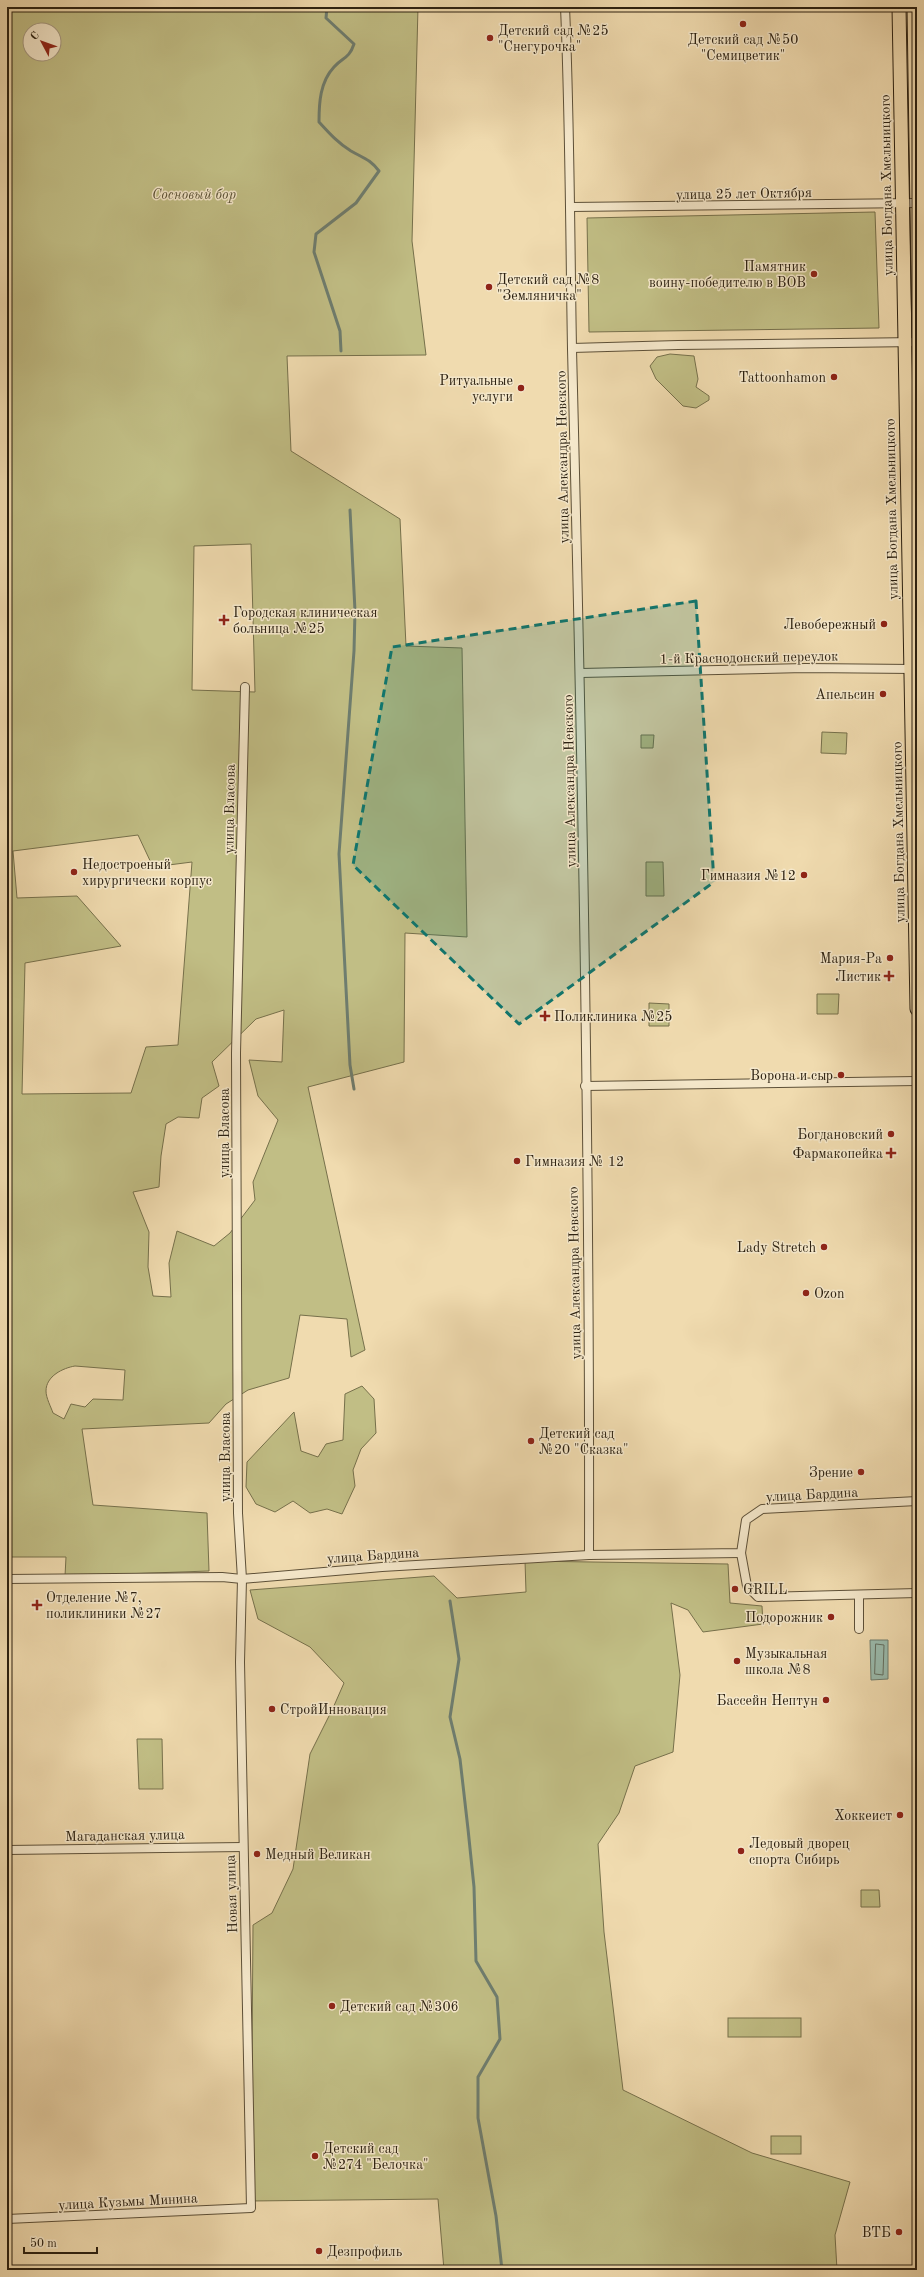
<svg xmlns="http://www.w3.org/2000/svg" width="924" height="2277" font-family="'Old Standard TT',serif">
<rect width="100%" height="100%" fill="#f0dbaf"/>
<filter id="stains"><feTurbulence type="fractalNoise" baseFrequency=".005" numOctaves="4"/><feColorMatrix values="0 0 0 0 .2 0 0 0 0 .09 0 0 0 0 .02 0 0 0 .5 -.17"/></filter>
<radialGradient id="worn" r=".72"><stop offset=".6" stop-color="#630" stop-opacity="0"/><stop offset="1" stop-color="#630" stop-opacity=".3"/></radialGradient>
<!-- green -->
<g fill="#c1be85" stroke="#76704b" fill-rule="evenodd">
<path d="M 7,7 L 418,7 L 412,241 L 426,355 L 287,356 L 291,451 L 400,519 L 406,646 L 462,648 L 467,937 L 405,933 L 404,1062 L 308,1087 L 365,1350 L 351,1357 L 347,1319 L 300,1315 L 289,1378 L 248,1390 L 226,1404 L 209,1423 L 82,1429 L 93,1505 L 207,1513 L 209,1571 L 65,1576 L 66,1557 L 7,1557 ZM 30,30 L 54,30 L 54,54 L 30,54 ZM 251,544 L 255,692 L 192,690 L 194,546 ZM 138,835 L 153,867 L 192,862 L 178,1045 L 146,1047 L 131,1093 L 22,1094 L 25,963 L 121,946 L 77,896 L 17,898 L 13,851 ZM 284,1010 L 282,1062 L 249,1060 L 258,1096 L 278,1120 L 253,1182 L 255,1200 L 230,1233 L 214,1246 L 177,1231 L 169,1263 L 171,1297 L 153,1296 L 148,1267 L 149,1232 L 133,1192 L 159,1187 L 161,1156 L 166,1124 L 178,1117 L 199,1118 L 202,1098 L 219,1086 L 212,1062 L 256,1019 ZM 75,1366 L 125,1370 L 123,1400 L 93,1399 L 85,1407 L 71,1404 L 64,1419 L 53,1413 C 51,1407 46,1398 46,1391 C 46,1376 63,1368 75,1366 Z"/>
<polygon points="875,212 879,328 589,332 587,218"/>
<polygon points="670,354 694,356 698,379 696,387 709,396 709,400 696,408 683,406 656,379 650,366 657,357"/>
<polygon points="822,732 847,733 846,754 821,753"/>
<polygon points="641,735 654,735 653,748 641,748"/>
<polygon points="646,862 663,862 664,896 646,896"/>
<polygon points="817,994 839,994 838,1014 817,1014"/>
<polygon points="649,1003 669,1004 669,1026 649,1026"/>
<polygon points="362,1386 374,1399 376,1433 361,1449 353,1470 355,1486 342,1514 327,1509 310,1513 293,1501 275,1512 256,1504 246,1487 247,1462 294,1412 301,1451 318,1457 326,1444 343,1440 345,1394"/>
<polygon points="525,1561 728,1564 730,1603 762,1606 763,1624 703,1632 688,1610 671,1603 680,1675 673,1752 635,1766 619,1813 598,1844 604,1932 623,2090 752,2153 850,2182 835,2235 837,2270 444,2270 438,2199 251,2201 253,1925 272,1913 293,1869 310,1754 333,1708 344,1683 310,1647 258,1619 250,1590 434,1576 457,1598 526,1592"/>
<polygon points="137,1739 162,1739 163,1789 139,1789"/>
<polygon points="861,1890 879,1890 880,1907 861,1907"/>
<rect x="728" y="2018" width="73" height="19"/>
<rect x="771" y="2136" width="30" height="18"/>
</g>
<!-- water -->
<polygon fill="#9abbad" stroke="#6e7d6f" points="870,1640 888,1640 888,1679 871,1680"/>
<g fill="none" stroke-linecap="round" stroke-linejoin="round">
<!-- shore -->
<polygon stroke="#636e5f" stroke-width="1" points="876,1644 884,1645 883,1675 875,1674"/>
<!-- stream -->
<g stroke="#6e7d6f" stroke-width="3">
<path d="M 327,7 L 326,18 L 354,44 C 349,59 343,57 334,67 C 320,82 319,103 319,122 C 329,133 338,143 351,151 C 363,158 370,159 379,171 L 356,203 L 316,234 L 314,252 L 340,331 L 341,351"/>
<polyline points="350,510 355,611 354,651 339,854 350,1065 354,1089"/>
<polyline points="450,1601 459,1659 450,1717 460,1759 468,1829 474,1887 476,1961 497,1997 500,2039 478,2077 478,2118 496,2216 502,2270"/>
</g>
<!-- minor casing -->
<g stroke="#5d5038" stroke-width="10">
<g id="minor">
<path d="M 565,7 C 570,121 570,235 572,349 C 582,751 590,1153 589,1555"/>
<polyline points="571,207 917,203"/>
<polyline points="572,348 678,345 917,342"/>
<polyline points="581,673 805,668 914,669"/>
<polyline points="585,1086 917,1081"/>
<polyline points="741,1553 747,1586 758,1597 917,1593"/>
<polyline points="7,1579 222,1577 242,1579 382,1567 589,1555 741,1553 746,1520 762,1509 917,1501"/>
<polyline points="859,1595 859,1629"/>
<polyline points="7,1850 243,1847"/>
<polyline points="7,2219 251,2208 240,1662 242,1579 238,1513 236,1053 245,687"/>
</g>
</g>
<!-- trunk casing -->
<g stroke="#2c2111" stroke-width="15">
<polyline id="trunk" points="899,7 917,1009"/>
</g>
<!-- minor -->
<use href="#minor" stroke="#f5e8cb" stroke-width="8"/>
<!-- trunk -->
<use href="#trunk" stroke="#f0dbaf" stroke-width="13"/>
<!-- tram -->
<g stroke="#2c2111" stroke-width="1">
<polyline points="907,7 917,686"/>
<polyline points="914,7 917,280"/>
</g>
</g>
<!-- marked area -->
<path fill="#0f766e" fill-opacity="0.2" stroke="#0f766e" stroke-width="3" stroke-dasharray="8 5" stroke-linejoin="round" d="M 696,601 L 714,882 L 519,1024 L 353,865 L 392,647 Z"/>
<!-- markers -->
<g fill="#8f2418" stroke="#f5e8cb" stroke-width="1.5">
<circle cx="743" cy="24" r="4"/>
<circle cx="490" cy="38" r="4"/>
<circle cx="814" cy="274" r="4"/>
<circle cx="489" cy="287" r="4"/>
<circle cx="834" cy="377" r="4"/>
<circle cx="521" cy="388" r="4"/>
<path d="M222 614h4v4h4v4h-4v4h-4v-4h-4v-4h4z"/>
<circle cx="884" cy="624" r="4"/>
<circle cx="883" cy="694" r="4"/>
<circle cx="74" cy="872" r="4"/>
<circle cx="804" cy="875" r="4"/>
<circle cx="890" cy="958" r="4"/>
<path d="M887 970h4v4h4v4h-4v4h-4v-4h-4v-4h4z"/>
<path d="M543 1010h4v4h4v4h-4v4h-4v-4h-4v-4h4z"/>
<circle cx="841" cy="1075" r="4"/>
<circle cx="891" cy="1134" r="4"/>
<path d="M889 1147h4v4h4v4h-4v4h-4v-4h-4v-4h4z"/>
<circle cx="517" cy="1161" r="4"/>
<circle cx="824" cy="1247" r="4"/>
<circle cx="806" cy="1293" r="4"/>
<circle cx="531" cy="1441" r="4"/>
<circle cx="861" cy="1472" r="4"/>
<circle cx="735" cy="1589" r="4"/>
<path d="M35 1599h4v4h4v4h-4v4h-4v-4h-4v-4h4z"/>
<circle cx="831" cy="1617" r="4"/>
<circle cx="737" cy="1661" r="4"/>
<circle cx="826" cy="1700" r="4"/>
<circle cx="272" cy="1709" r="4"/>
<circle cx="900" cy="1815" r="4"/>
<circle cx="741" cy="1851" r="4"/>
<circle cx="257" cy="1854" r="4"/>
<circle cx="332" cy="2006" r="4"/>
<circle cx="315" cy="2156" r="4"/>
<circle cx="899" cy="2232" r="4"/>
<circle cx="319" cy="2251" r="4"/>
</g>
<g text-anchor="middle" stroke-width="3" stroke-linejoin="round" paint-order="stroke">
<!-- poi labels -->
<g font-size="14" fill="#2c2111" stroke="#f5e8cb" text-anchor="start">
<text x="498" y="35">Детский сад №25<tspan x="498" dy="16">"Снегурочка"</tspan></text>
<text x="743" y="44" text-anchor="middle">Детский сад №50<tspan x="743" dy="16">"Семицветик"</tspan></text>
<text x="806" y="271" text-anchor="end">Памятник<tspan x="806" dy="16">воину-победителю в ВОВ</tspan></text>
<text x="497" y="284">Детский сад №8<tspan x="497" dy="16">"Земляничка"</tspan></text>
<text x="826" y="382" text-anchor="end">Tattoonhamon</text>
<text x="513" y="385" text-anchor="end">Ритуальные<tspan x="513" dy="16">услуги</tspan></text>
<text x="233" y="617">Городская клиническая<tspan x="233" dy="16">больница №25</tspan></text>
<text x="876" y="629" text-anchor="end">Левобережный</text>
<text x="875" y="699" text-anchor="end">Апельсин</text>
<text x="82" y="869">Недостроеный<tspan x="82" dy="16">хирургически корпус</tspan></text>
<text x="796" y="880" text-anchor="end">Гимназия №12</text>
<text x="882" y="963" text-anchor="end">Мария-Ра</text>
<text x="881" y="981" text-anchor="end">Листик</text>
<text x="554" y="1021">Поликлиника №25</text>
<text x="833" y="1080" text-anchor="end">Ворона и сыр</text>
<text x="883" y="1139" text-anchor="end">Богдановский</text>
<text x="883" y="1158" text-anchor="end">Фармакопейка</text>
<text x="525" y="1166">Гимназия № 12</text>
<text x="816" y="1252" text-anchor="end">Lady Stretch</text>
<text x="814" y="1298">Ozon</text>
<text x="539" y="1438">Детский сад<tspan x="539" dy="16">№20 "Сказка"</tspan></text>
<text x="853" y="1477" text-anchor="end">Зрение</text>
<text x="743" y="1594">GRILL</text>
<text x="46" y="1602">Отделение №7,<tspan x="46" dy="16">поликлиники №27</tspan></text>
<text x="823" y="1622" text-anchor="end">Подорожник</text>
<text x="745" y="1658">Музыкальная<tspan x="745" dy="16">школа №8</tspan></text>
<text x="818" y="1705" text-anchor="end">Бассейн Нептун</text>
<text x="280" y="1714">СтройИнновация</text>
<text x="892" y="1820" text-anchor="end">Хоккеист</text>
<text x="749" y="1848">Ледовый дворец<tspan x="749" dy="16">спорта Сибирь</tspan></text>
<text x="265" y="1859">Медный Великан</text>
<text x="340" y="2011">Детский сад №306</text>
<text x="323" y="2153">Детский сад<tspan x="323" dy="16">№274 "Белочка"</tspan></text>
<text x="891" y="2237" text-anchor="end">ВТБ</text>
<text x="327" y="2256">Дезпрофиль</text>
</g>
<!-- street labels -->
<g font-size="14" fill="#2c2111" stroke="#f5e8cb">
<text transform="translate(886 185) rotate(-91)" y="5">улица Богдана Хмельницкого</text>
<text transform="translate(744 193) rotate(-1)" y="5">улица 25 лет Октября</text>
<text transform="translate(562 457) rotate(-91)" y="5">улица Александра Невского</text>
<text transform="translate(891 509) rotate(-91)" y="5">улица Богдана Хмельницкого</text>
<text transform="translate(749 657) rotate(-1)" y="5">1-й Краснодонский переулок</text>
<text transform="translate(569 781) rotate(-91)" y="5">улица Александра Невского</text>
<text transform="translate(229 809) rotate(-89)" y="5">улица Власова</text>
<text transform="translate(898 832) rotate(-91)" y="5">улица Богдана Хмельницкого</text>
<text transform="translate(224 1133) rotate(-90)" y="5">улица Власова</text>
<text transform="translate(574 1273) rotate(-91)" y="5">улица Александра Невского</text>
<text transform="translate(225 1457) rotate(-90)" y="5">улица Власова</text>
<text transform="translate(812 1494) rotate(-3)" y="5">улица Бардина</text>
<text transform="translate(373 1555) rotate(-4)" y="5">улица Бардина</text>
<text transform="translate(125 1835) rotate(-1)" y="5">Магаданская улица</text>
<text transform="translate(231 1894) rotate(-92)" y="5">Новая улица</text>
<text transform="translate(128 2201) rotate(-3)" y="5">улица Кузьмы Минина</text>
</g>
<!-- park labels -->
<g font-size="14" font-style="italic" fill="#595034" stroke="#f5e8cb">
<text x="194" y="199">Сосновый бор</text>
</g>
</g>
<!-- margin -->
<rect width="924" height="2277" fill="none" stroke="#f0dbaf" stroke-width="24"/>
<rect x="8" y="8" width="908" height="2261" fill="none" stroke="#2c2111" stroke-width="2"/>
<rect x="12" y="12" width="900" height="2253" fill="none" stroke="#2c2111"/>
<!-- north arrow -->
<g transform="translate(42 42) rotate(311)"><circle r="19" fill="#f5e8cb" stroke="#a59881"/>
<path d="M0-3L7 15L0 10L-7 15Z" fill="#8f2418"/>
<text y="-6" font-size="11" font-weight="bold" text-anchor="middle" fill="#2c2111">С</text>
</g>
<!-- scale -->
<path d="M24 2247v6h73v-6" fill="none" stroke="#2c2111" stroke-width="2"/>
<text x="30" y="2247" font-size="12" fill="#2c2111" stroke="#f5e8cb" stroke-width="3" paint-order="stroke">50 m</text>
<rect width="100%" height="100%" filter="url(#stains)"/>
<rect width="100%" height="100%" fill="url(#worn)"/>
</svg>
